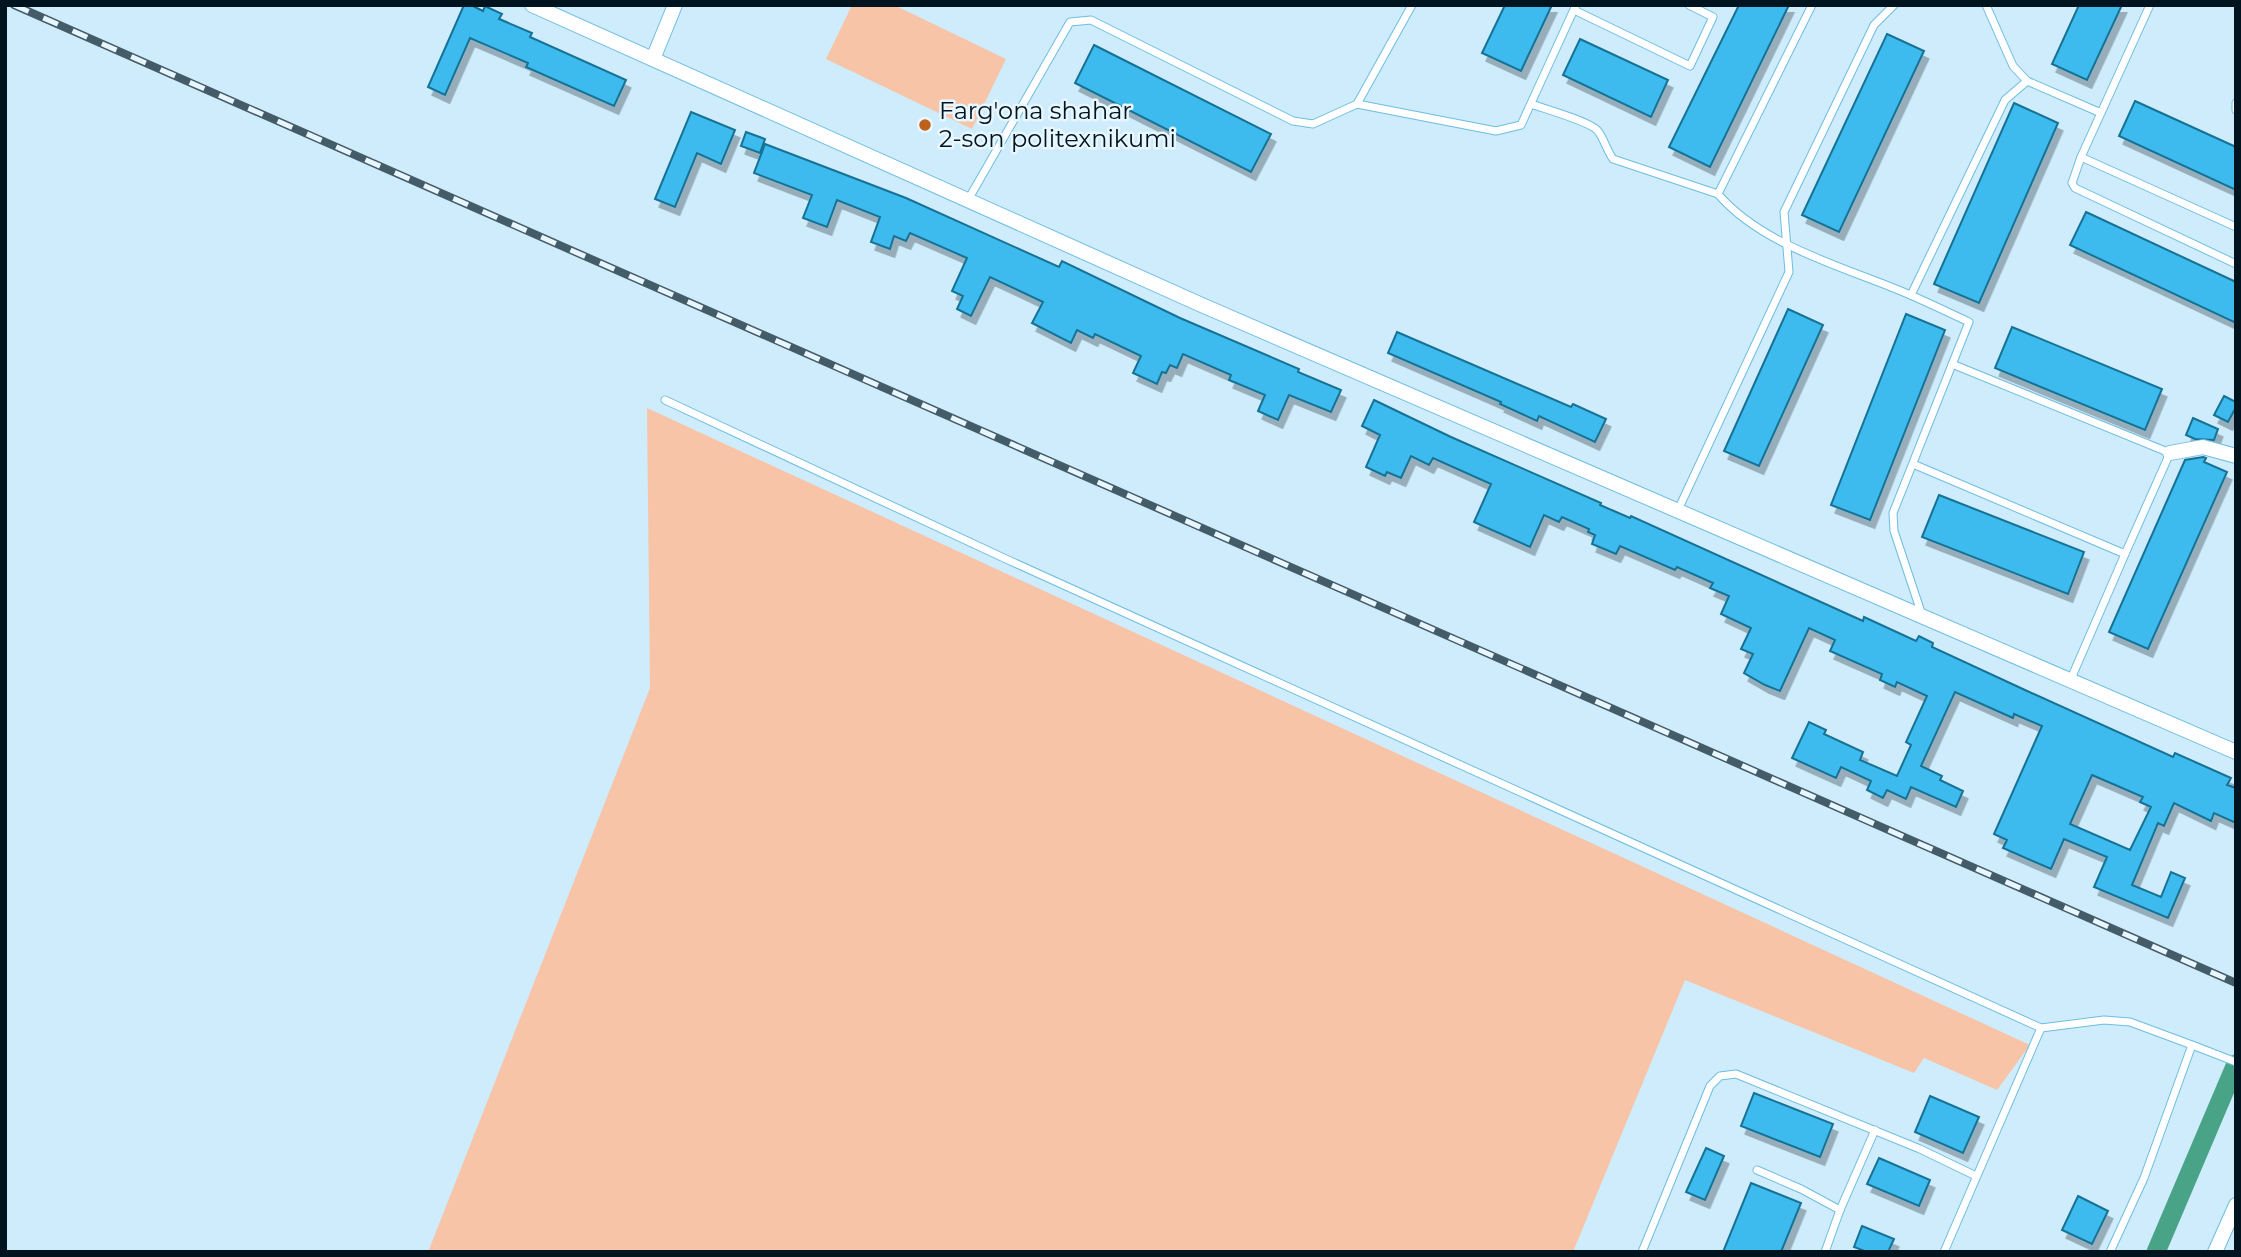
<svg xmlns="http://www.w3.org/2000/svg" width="2241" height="1257" font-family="Montserrat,sans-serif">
<defs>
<filter id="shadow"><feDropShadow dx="4.5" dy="8" stdDeviation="0" flood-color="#0004"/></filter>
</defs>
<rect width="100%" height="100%" fill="#ceecfc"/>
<!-- green -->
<g fill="#f7c4a8">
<polygon points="852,5 894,5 1006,59 972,129 826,59"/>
<polygon points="647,408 2030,1045 1997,1090 1924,1058 1914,1073 1685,980 1573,1252 428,1252 650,688"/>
</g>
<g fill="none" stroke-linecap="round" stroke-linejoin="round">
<!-- canal -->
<polyline stroke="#49a487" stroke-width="19" points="2156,1252 2236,1064"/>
</g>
<!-- building -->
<g fill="#3cbaee" stroke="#197294" stroke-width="2" fill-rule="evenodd" filter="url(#shadow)">
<polygon points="464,5 471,5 483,11 485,6 502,14 499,19 532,33 530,37 626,80 614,106 526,67 528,63 470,38 445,95 428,87"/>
<polygon points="1505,5 1552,5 1521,71 1482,53"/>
<polygon points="1739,5 1789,5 1710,167 1669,147"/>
<polygon points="2079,5 2122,5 2087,80 2052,64"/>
<polygon points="1887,34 1924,51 1839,232 1802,215"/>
<polygon points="1580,39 1668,80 1651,117 1563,75"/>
<polygon points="1094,45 1271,134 1251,172 1075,83"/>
<polygon points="2135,101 2236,147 2236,190 2119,136"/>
<polygon points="2014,103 2058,123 1979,303 1934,284"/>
<polygon points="691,112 735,130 721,164 697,153 675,207 655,199"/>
<polygon points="746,132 765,139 760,153 741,146"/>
<polygon points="765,144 906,198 1059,267 1062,261 1180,318 1299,369 1298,372 1341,390 1331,412 1289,395 1278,420 1258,411 1265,395 1229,380 1231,375 1183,354 1177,368 1170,365 1166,373 1162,372 1157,384 1133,373 1141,356 1095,334 1093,338 1077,330 1071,343 1032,323 1043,302 990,277 971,316 957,309 963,296 952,291 967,258 910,233 906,241 894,236 890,249 871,242 880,217 837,200 827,227 803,218 812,195 754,173"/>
<polygon points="2086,212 2236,282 2236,323 2070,245"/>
<polygon points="1788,309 1823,325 1759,466 1724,451"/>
<polygon points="1906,314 1945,330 1870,520 1831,505"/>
<polygon points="2012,327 2162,389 2145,430 1995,368"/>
<polygon points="1397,332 1571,407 1573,404 1606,419 1595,442 1539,416 1537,421 1500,404 1501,402 1388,353"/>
<polygon points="2224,396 2236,402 2236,407 2228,422 2214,415"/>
<path d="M 1374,400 L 1451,437 L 1601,503 L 1600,505 L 1630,518 L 1631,516 L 1863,621 L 1864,617 L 1916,641 L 1919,636 L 1933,643 L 1932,647 L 2025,690 L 2173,757 L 2175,753 L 2231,778 L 2227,785 L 2236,788 L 2236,823 L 2214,813 L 2211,821 L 2174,803 L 2164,826 L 2158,823 L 2132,885 L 2161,897 L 2171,872 L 2185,878 L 2168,918 L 2094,887 L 2107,857 L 2064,839 L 2051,869 L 2003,848 L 2007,840 L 1994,834 L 2042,726 L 2014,714 L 2013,718 L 1955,692 L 1921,766 L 1942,776 L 1940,780 L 1963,791 L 1956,807 L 1911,787 L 1906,799 L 1887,790 L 1883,798 L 1867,790 L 1871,781 L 1841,767 L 1836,778 L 1792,758 L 1809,722 L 1826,730 L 1824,734 L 1863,752 L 1860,760 L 1897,776 L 1911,745 L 1906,742 L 1927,696 L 1897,682 L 1895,687 L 1880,680 L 1882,674 L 1830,651 L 1835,640 L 1809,628 L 1780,691 L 1765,685 L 1744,673 L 1753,654 L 1741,649 L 1751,628 L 1721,614 L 1729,596 L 1710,588 L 1713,583 L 1677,567 L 1675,570 L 1620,546 L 1616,554 L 1592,544 L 1595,535 L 1588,532 L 1589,529 L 1562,517 L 1559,522 L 1544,515 L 1530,547 L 1474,522 L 1491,484 L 1433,458 L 1429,465 L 1411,456 L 1401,478 L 1387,472 L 1385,476 L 1366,467 L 1380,435 L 1362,426 ZM 2092,775 L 2143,797 L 2140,802 L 2151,807 L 2130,850 L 2070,824 Z"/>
<polygon points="2193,418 2218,429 2214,440 2195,439 2186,435"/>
<polygon points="2203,457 2206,458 2204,462 2227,472 2148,649 2109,632 2185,460"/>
<polygon points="1939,495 2084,552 2068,594 1922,537"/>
<polygon points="1754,1093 1833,1124 1820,1157 1741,1126"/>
<polygon points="1930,1096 1979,1117 1963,1153 1915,1132"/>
<polygon points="1706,1148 1724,1156 1705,1200 1686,1192"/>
<polygon points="1879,1158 1930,1180 1919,1206 1867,1184"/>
<polygon points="1751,1183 1801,1203 1781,1252 1723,1252"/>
<polygon points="2078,1196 2108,1211 2092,1244 2062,1230"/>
<polygon points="1862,1226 1894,1239 1888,1252 1867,1252 1854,1247"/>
</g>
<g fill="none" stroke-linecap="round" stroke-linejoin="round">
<!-- service casing -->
<g stroke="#6dbde2" stroke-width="9">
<g id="service">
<polyline points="1986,5 2013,66 2027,81 2101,113"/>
<polyline points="2150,5 2081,157 2236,227"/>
<polyline points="1574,10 1690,66 1713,17 1689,5"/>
<polyline points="2236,103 2236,110"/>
<polyline points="1357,104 1496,131 1521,125 1576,5"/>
<path d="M 1531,104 C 1545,109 1588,121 1597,130 C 1603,136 1607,151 1613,159 L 1718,194 C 1759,242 1833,264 1891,287 C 1917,297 1943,310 1969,322 L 1893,513 L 1894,531 L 1922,615"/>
<polyline points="2081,157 2072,183 2075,188 2236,264"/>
<polyline points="1718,194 1812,5"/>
<polyline points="968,200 1070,22 1091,20 1293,121 1313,124 1357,104 1412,5"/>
<polyline points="1911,295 2005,100 2027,81"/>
<polyline points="665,400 1006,559 2041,1028"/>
<polyline points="1913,464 2125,554 2170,453 1952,364"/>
<polyline points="1678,510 1789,272 1784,212 1874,25 1894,5"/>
<polyline points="2070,681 2125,554"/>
<polyline points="1757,1170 1801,1189 1840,1210"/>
<polyline points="1642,1252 1710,1086 1720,1076 1736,1074 1920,1149 1976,1176"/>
<polyline points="1825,1252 1840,1210 1875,1130"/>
<polyline points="1944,1252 2041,1028 2104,1020 2130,1022 2192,1045"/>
<polyline points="2110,1252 2144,1178 2192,1045 2236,1062"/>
</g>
</g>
<!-- minor casing -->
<g stroke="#6dbde2" stroke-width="16">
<g id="minor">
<polyline points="532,5 1204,306 2236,752"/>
<polyline points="653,59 675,5"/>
<polyline points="2170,453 2203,447 2236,456"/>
<polyline points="2215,1252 2236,1205"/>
</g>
</g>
<!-- service -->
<use href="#service" stroke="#fff" stroke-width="7"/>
<!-- minor -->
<use href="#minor" stroke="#fff" stroke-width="14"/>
<!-- rail casing -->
<g stroke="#445b68" stroke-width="8">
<polyline id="rail" points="14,5 2236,983"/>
</g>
<!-- rail -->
<use href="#rail" stroke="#e8f7ff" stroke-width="5" stroke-dasharray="16" stroke-linecap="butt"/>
</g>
<!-- markers -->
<circle fill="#bf5f1c" stroke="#e8f7ff" stroke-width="2.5" cx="925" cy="125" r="7"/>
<g text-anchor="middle" stroke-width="5" stroke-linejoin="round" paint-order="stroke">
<!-- poi labels -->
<g font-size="24" fill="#00141f" stroke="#e8f7ff" text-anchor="start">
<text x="939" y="119">Farg'ona shahar<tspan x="939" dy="28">2-son politexnikumi</tspan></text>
</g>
</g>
<!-- border -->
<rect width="2241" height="1257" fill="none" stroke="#00141f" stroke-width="14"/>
</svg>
